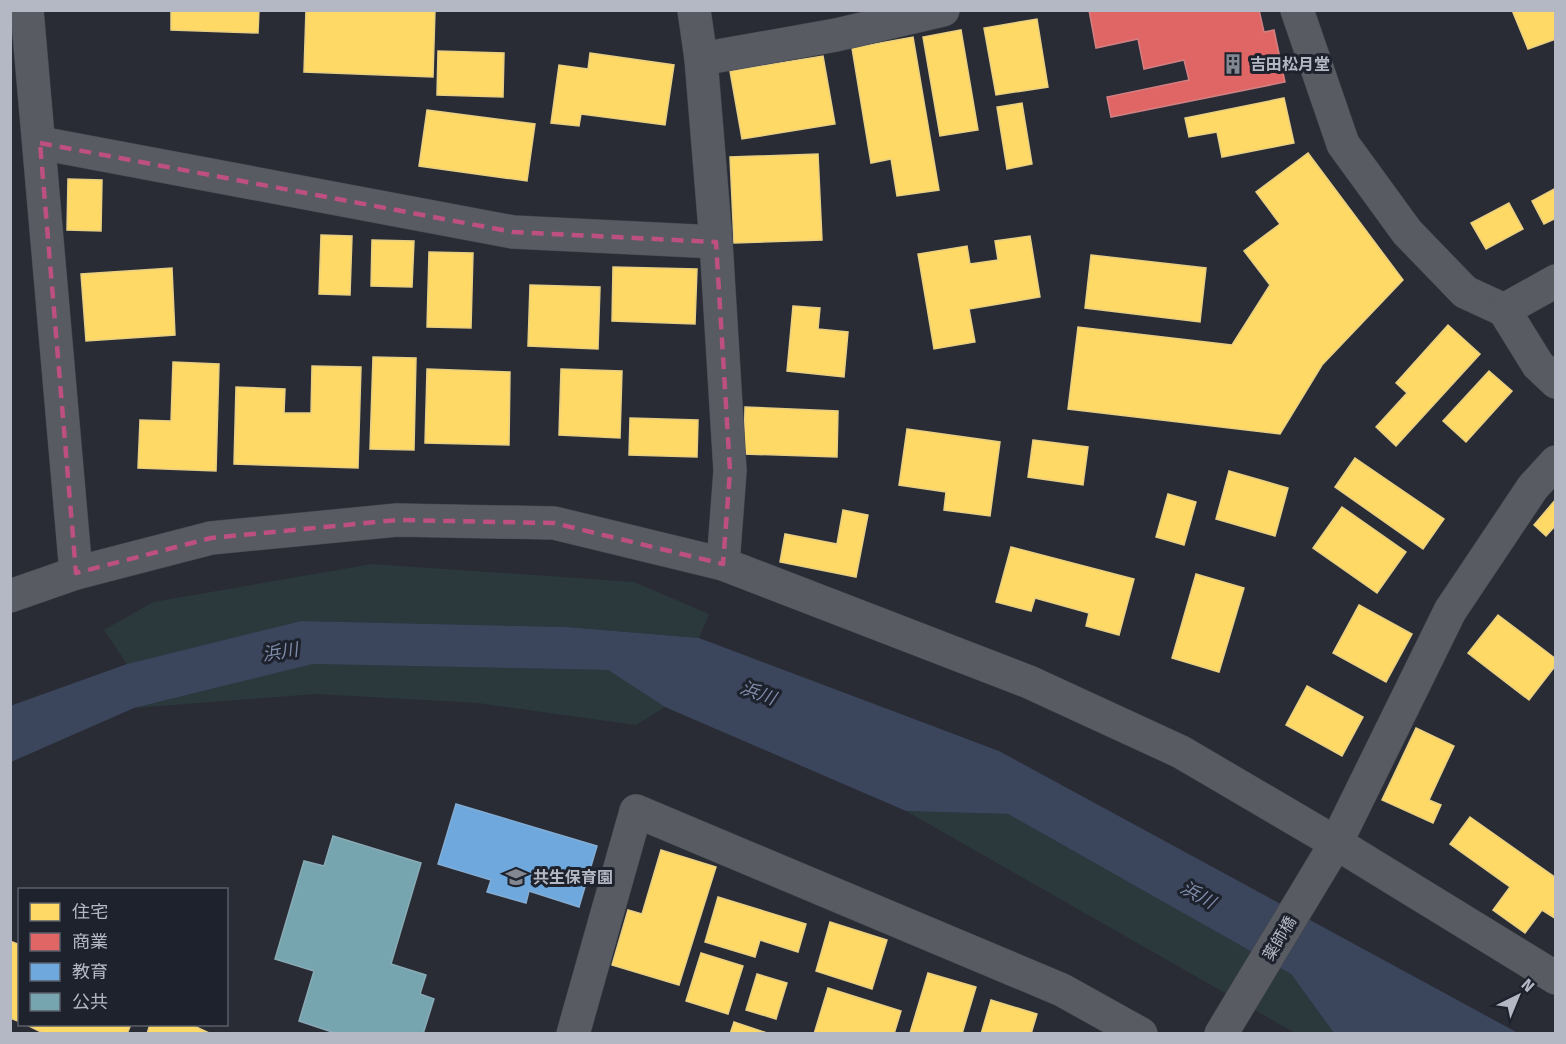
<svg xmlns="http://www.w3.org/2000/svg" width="1566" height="1044" font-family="'Fira Sans','Noto Sans JP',sans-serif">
<rect width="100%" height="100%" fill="#292c34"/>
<!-- green -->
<g fill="#2b393c">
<polygon points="372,564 634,582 709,614 699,638 567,627 301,621 127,664 104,630 153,602"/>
<polygon points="313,664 608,670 665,707 636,725 478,703 316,694 134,708"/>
<polygon points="906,811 1008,814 1291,974 1334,1033 1295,1033"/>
</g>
<!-- water -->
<polygon fill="#3b455b" points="301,621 567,627 699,638 999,751 1518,1033 1334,1033 1291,974 1008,814 906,811 665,707 608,670 313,664 134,708 11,762 10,706 127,664"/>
<!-- homes -->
<g fill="#ffd966" stroke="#e8cf82" stroke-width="1.5">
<polygon points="171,10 259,10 258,33 171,30"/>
<polygon points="306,10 435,10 433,77 304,72"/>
<polygon points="1512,10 1556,10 1556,39 1528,49"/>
<polygon points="1037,19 1048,87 996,95 984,28"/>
<polygon points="961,30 978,130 940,136 923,37"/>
<polygon points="913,37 939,190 897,196 891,159 871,163 852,48"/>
<polygon points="438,51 504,53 503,97 437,95"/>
<polygon points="590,53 674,65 665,125 581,114 579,126 551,123 559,65 588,69"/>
<polygon points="823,56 835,124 742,139 730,71"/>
<polygon points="1284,98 1294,143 1222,157 1217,132 1189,137 1185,118"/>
<polygon points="1022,103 1032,164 1007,169 997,107"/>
<polygon points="427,110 535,124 527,181 419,166"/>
<polygon points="1308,153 1403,280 1322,365 1280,434 1068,409 1078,327 1232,345 1270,285 1244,251 1280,224 1256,192"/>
<polygon points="818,154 822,240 734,243 730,157"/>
<polygon points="68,179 102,180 101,231 67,230"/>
<polygon points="1556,188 1556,218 1544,224 1532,201"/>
<polygon points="1509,203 1523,229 1486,249 1471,223"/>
<polygon points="321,235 352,236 350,295 319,294"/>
<polygon points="1030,236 1040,297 969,309 975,342 934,349 918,254 967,246 970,264 998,260 995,241"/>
<polygon points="372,240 414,241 412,287 371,286"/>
<polygon points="429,252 473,253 471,328 427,327"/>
<polygon points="1091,255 1206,268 1200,322 1085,308"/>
<polygon points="613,267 697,269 695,324 612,321"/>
<polygon points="172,268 175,335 86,341 81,274"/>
<polygon points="530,285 600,287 598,349 528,346"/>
<polygon points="793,306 820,308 818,329 848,332 844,377 787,371"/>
<polygon points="1448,325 1480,354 1396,446 1376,427 1407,393 1396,383"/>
<polygon points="373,357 416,358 414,450 370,449"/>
<polygon points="173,362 219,364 216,471 138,468 140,420 171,421"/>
<polygon points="312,366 361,367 358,468 234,464 236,387 285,389 284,413 311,413"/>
<polygon points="427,369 510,372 509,445 425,443"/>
<polygon points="561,369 622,371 620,438 559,435"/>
<polygon points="1489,371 1512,391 1466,442 1443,421"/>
<polygon points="745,407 838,411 837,457 744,454"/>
<polygon points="630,418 698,420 697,457 629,455"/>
<polygon points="907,429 1000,442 990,516 944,510 946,492 899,485"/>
<polygon points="1033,440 1088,447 1083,485 1028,477"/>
<polygon points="1355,458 1444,519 1423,549 1335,487"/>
<polygon points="1229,471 1288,488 1275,536 1216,519"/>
<polygon points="1168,494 1196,502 1184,545 1156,537"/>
<polygon points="1556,499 1556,525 1546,536 1534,525"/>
<polygon points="1342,507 1406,552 1377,593 1313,548"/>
<polygon points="843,510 868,515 856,577 780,562 785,534 837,544"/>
<polygon points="1011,547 1134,579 1119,635 1086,626 1089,613 1035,598 1031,611 996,602"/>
<polygon points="1196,574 1244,588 1219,672 1172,658"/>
<polygon points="1359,605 1412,634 1386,682 1333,653"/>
<polygon points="1498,615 1556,659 1556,665 1529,700 1468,653"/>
<polygon points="1307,686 1363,717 1342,756 1286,725"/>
<polygon points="1416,728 1454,746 1429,800 1441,805 1433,823 1382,800"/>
<polygon points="1470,817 1556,878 1556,919 1542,910 1525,933 1493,910 1510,887 1450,844"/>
<polygon points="661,850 716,867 679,985 612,965 628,910 642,914"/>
<polygon points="718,897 806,924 798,952 760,940 755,957 705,942"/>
<polygon points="830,922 887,940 872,989 816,971"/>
<polygon points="10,941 20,945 20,1022 10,1018"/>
<polygon points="701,953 743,966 728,1014 686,1001"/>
<polygon points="928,973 976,987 962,1034 910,1033"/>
<polygon points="757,974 787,983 776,1019 746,1010"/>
<polygon points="828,988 901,1011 894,1034 814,1034"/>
<polygon points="991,1000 1037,1014 1031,1034 981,1034"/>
<polygon points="734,1022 770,1034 730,1034"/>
<polygon points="25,1024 131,1024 127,1034 45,1034"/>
<polygon points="150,1024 190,1024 209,1033 147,1034"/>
</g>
<!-- shops -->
<polygon fill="#e06666" stroke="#d27f82" stroke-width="1.5" points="1089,10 1259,10 1264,32 1274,30 1285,82 1111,117 1107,97 1189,80 1184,60 1144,69 1138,39 1096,48"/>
<!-- schools -->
<polygon fill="#6fa8dc" stroke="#83add5" stroke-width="1.5" points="456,804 597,846 579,907 529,891 526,903 487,892 491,880 438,864"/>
<!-- public -->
<polygon fill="#76a5af" stroke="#88abb5" stroke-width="1.5" points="333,836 421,863 391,964 426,975 420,994 434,999 423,1034 338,1034 299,1021 314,971 275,959 304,861 324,866"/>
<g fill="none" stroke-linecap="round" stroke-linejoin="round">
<!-- minor casing -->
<g stroke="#44474d" stroke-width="34">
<g id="minor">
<polyline points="27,10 76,573"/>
<polyline points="694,10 701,59 716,242 730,471 723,564"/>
<polyline points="1297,10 1343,144 1407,232 1465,292 1504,310 1538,365 1556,382"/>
<polyline points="701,59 836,35 943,10"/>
<polyline points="40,143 513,232 716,242"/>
<polyline points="1504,310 1556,281"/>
<polyline points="10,596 76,573 211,538 397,520 554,523 723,564 1029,682 1181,752 1336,843 1556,978"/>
<polyline points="573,1034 636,811 1062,990 1141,1034"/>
<polyline points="1221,1034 1336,843 1450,611 1533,487 1556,462"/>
</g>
</g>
<!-- minor -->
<use href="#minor" stroke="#585b62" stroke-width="33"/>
</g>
<!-- marked area -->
<path fill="none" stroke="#bd5080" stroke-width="4.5" stroke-dasharray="12 8" stroke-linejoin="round" d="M 40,143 L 513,232 L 716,242 L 730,471 L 723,564 L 554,523 L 397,520 L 211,538 L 76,573 Z"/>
<!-- icons -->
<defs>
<g id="building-bare" transform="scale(1.62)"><path d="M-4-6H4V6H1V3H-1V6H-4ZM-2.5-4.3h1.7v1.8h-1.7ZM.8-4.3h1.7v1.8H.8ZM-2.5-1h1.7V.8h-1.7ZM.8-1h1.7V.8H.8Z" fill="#838792" stroke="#1d222d" stroke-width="2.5" paint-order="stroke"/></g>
<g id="school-bare" transform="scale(1.62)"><path d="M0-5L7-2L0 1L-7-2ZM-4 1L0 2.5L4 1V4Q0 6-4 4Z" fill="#838792" stroke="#1d222d" stroke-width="2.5" paint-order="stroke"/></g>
</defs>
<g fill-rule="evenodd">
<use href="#building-bare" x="1233" y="64"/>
<use href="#school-bare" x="516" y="877"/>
</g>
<g text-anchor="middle" stroke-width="6" stroke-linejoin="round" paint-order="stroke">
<!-- poi labels -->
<g font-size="16" font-weight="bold" fill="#b3b8c4" stroke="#1d222d" text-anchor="start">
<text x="1250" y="70">吉田松月堂</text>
<text x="533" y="883">共生保育園</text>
</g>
<!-- street labels -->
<g font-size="16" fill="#b3b8c4" stroke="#1d222d">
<text transform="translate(1279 938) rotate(-59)" y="6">薬師橋</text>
</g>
<!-- water labels -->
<g font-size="18" font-style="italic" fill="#7f8ca9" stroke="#1d222d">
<text transform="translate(280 652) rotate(-9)" y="6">浜川</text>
<text transform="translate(758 693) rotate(20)" y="6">浜川</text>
<text transform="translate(1198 895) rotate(29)" y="6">浜川</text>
</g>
</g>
<!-- border -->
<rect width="1566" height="1044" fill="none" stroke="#b3b8c4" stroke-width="24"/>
<!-- legend -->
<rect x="18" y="888" width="210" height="138" fill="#1d222d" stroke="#595e69" stroke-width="1.5"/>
<rect x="30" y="903" width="30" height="18" fill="#ffd966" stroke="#595e69" stroke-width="1.5"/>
<text x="72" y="918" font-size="18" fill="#b3b8c4">住宅</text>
<rect x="30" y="933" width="30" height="18" fill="#e06666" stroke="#595e69" stroke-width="1.5"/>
<text x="72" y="948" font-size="18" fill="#b3b8c4">商業</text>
<rect x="30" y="963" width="30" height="18" fill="#6fa8dc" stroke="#595e69" stroke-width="1.5"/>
<text x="72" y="978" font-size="18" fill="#b3b8c4">教育</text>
<rect x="30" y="993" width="30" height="18" fill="#76a5af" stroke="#595e69" stroke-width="1.5"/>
<text x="72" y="1008" font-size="18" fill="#b3b8c4">公共</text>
<!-- north arrow -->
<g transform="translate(1518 996) rotate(43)" stroke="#1d222d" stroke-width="4.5" paint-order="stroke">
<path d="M0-4.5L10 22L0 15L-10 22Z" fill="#b3b8c4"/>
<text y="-9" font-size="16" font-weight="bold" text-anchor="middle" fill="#b3b8c4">N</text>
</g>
</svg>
